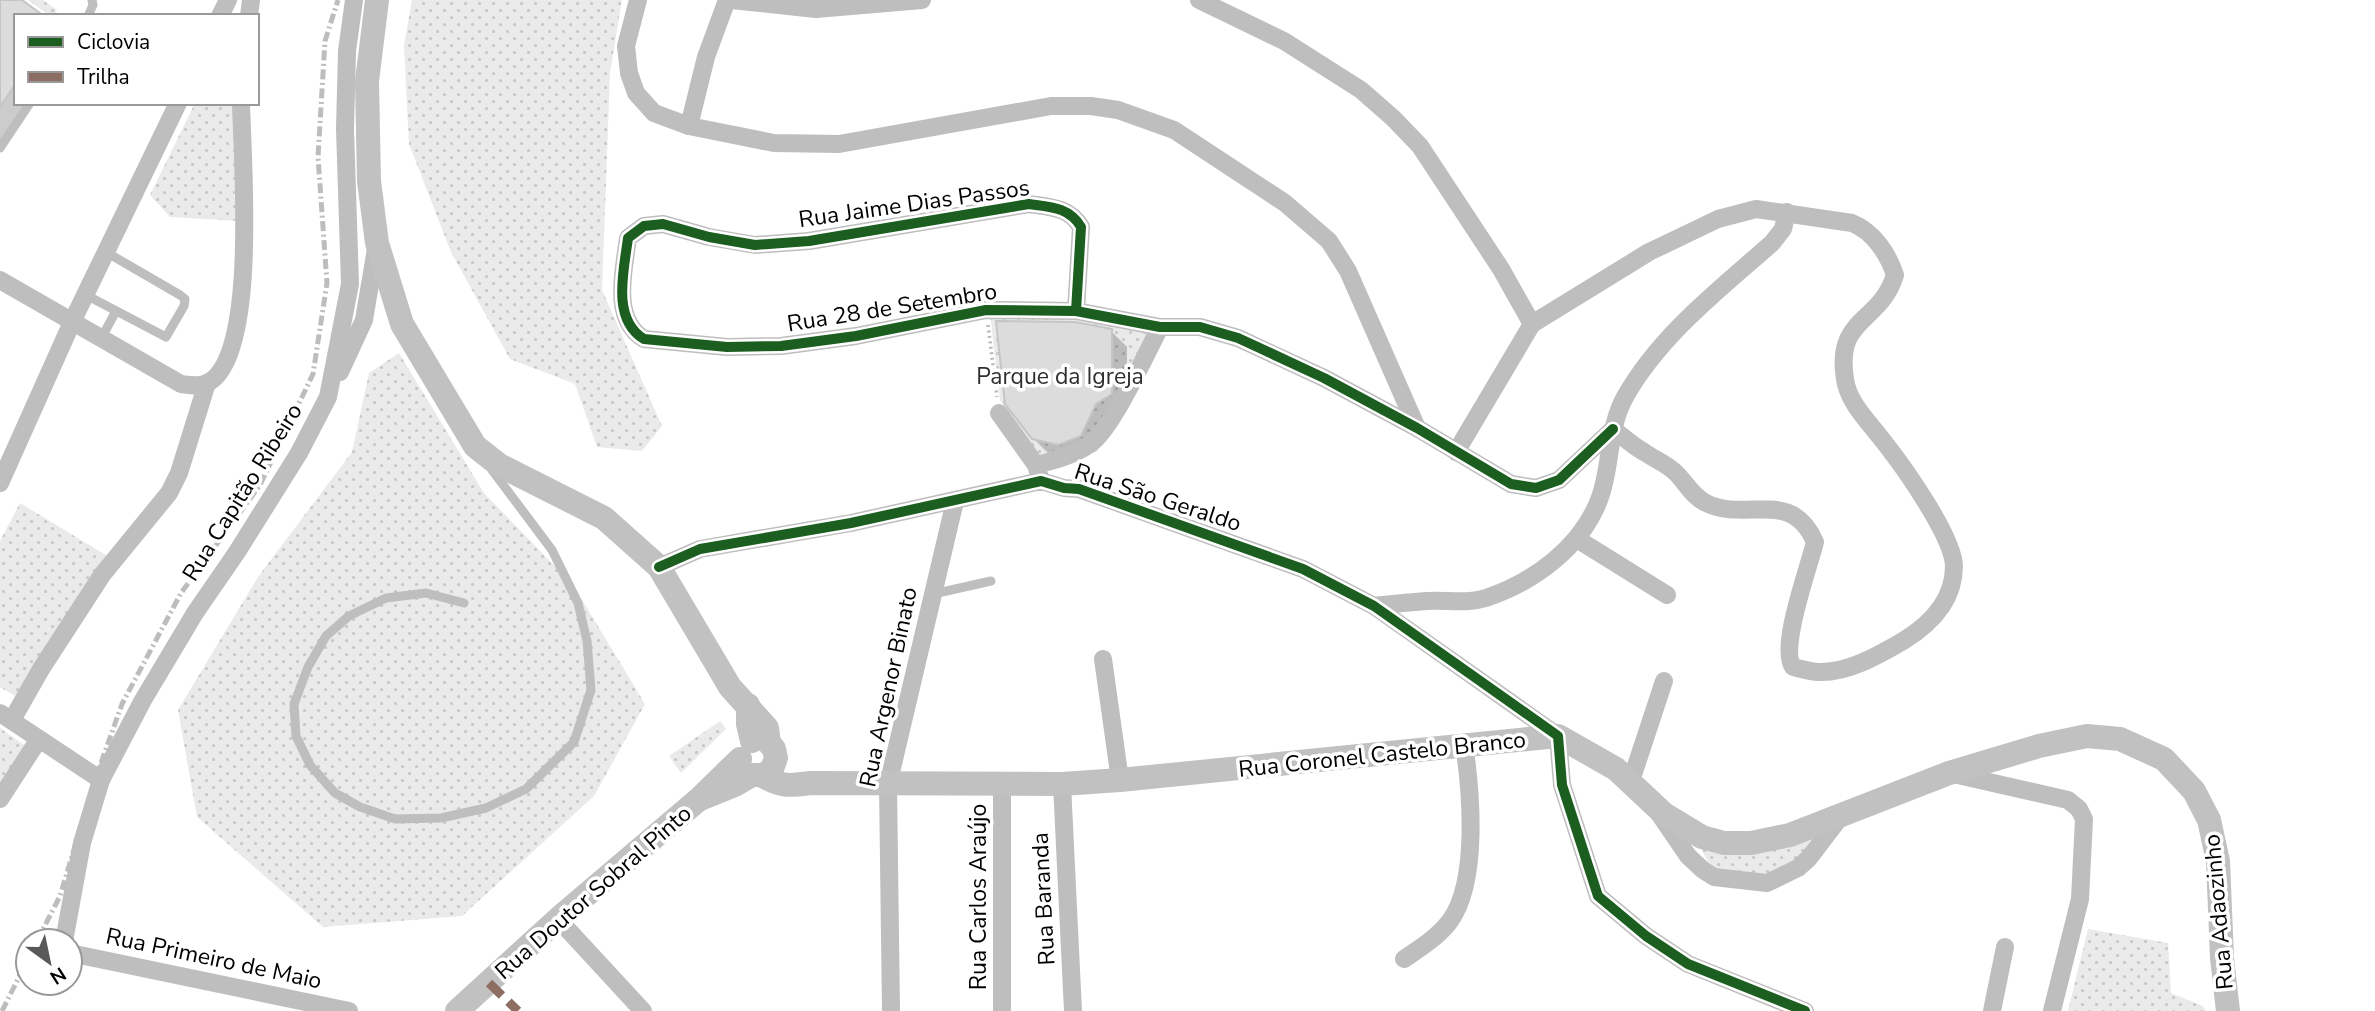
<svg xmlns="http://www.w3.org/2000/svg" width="2375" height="1011" font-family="'Nunito Sans',sans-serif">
<defs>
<pattern id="park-dots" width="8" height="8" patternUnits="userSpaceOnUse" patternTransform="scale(1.75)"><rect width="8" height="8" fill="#eaeaea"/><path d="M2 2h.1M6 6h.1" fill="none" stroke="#c7c7c7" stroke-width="1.8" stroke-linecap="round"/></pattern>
</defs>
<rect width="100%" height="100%" fill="#fff"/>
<!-- park -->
<g fill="url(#park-dots)">
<polygon points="28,0 43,0 57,10 54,16 50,16"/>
<polygon points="412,0 622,0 610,73 602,290 662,426 642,451 597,447 575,384 510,359 451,252 409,144 404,45"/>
<polygon points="195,103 237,103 239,221 170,217 150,195"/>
<path d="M 990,314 L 1056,314 L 1148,331 C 1139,350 1110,423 1096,433 C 1079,446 1056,452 1035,455 L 1000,400 Z"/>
<polygon points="399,353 484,493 573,585 645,704 594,796 462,916 323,927 197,817 178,710 258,577 352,452 369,373"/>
<polygon points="20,503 109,557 17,697 0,687 0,541"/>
<polygon points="720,721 726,729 681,773 669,756"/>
<polygon points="0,728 30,749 0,791"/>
<polygon points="1814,832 1799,861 1764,878 1720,873 1709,864 1696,839"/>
<polygon points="2088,929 2168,943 2171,993 2203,1006 2206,1011 2068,1011"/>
</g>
<!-- shadow -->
<g fill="#0003">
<polygon points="0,0 19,0 16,16 16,103 28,103 0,146"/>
<polygon points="1111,331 1127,347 1127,410 1112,419 1097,451 1074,460 1050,455 1033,438"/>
</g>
<!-- building -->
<g fill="#dcdcdc" stroke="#c5c5c5" stroke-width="2">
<polygon points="0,0 22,0 44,16 16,16 16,83 0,107"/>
<polygon points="996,321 1075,322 1112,329 1112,394 1096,404 1081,436 1058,445 1032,439 1005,404"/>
</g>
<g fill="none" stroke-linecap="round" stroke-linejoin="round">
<!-- path -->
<polyline stroke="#b8b8b8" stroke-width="3.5" stroke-dasharray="2 3.5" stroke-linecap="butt" points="988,325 997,397"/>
<!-- lane -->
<g stroke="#bebebe" stroke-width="9">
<polyline points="88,16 93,5 92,0"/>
<polyline points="0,148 30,103"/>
<polyline points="86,295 166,337 184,306 185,299 180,295 106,252"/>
<polyline points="102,337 116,311"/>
<polyline points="933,594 991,581"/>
<polyline points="464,603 426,593 386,598 349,616 326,636 308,667 294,704 296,736 310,765 335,793 360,807 395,819 441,818 486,808 526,789 574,742 591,690 587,641 578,603 552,550 492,470"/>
</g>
<!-- street -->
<g stroke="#bebebe" stroke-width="18">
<polyline points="638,0 626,46 629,73 636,93 654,113 689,126 774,143 839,144 1051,106 1091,106 1118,110 1174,130 1285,203 1329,241 1348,271 1417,428"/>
<polyline points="731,0 816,9 922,0"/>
<polyline points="1199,0 1284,41 1361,90 1393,118 1420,146 1501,269 1532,324 1456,452"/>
<polyline points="220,16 228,0"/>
<polyline points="249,16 251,0"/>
<polyline points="689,126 706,57 727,0"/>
<path d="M 0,280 L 181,384 C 190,385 199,387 207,383 C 259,360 242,155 241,103"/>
<path d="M 1076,311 L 1081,227 C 1069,207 1050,207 1029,204 L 809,241 L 755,245 L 709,237 L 663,224 L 644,226 L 628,238 C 624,270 611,319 644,339 L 727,347 L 781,346 L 856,336 L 986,310 L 1076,311 L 1160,327 L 1200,327 L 1238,338 L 1324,378 L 1417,428 L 1511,484 L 1536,488 L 1559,480 L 1613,429"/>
<path d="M 1532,324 L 1649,252 L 1718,219 L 1756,209 L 1852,223 C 1874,232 1888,254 1895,275 C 1880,324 1835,316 1845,379 C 1848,403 1870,423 1884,442 C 1903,466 1953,536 1954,566 C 1954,600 1931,624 1903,641 C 1879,655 1848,673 1819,672 C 1811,672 1802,669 1793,667 C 1779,648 1809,567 1815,542 C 1791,487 1747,523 1706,503 C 1692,496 1686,483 1676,473 C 1667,464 1654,459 1644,452 C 1633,446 1623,437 1613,429"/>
<polyline points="340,372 364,320 376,249"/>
<polyline points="999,413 1036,465"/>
<path d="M 1041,481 L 1036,465 C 1056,460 1075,455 1091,443 C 1112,429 1147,352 1160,327"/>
<polyline points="0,483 73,320 178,103"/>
<polyline points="1577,539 1667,595"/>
<polyline points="659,567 700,549 851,523 1041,481 1064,488 1079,489 1303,569 1374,606 1558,736 1562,785 1598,896 1646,936 1688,964 1805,1011"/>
<path d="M 1374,606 C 1392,604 1410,602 1428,601 C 1447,600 1467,604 1486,598 C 1534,582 1581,547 1599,500 C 1612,467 1607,429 1625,397 C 1660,335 1720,289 1772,243 L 1783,229 L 1787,212"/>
<polyline points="1103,659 1120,780"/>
<polyline points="0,713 101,780"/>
<polyline points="12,720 41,669 102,575 169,493 179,473 207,383"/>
<polyline points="1949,773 2068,800 2079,809 2084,819 2080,899 2052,1011"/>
<polyline points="1631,781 1664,681"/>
<polyline points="1002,782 1002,1011"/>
<polyline points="1062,784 1073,1011"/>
<polyline points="0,799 39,739"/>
<polyline points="1660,815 1688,856 1703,870 1714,877 1767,883 1798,868 1809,858 1841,816"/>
<polyline points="558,919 643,1011"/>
<polyline points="64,941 82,843 101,780 143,700 195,613 237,552 299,453 328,397 350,284 345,129 347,51 354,0"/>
<polyline points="70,953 349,1011"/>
<path d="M 1404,959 C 1420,948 1438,937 1450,921 C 1479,881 1471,791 1464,744"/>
<polyline points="891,1011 888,785 955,501"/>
<polyline points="1992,1011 2005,947"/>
</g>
<!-- secondary -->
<g stroke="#c1c1c1" stroke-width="24">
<polyline points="377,0 367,81 369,181 377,243 402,324 475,446 499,465 604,518 659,567 730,687 767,728 769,743 774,749 776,758 772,769 764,775 752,775 735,785 698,800"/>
<polyline points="748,705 748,724 752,741"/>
<path d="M 761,775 C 781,787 789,786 811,783 L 1062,784 L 1120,780 L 1558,736 L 1616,769 L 1664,814 L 1702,837 L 1724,843 L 1751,843 L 1790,835 L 1949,773 L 2039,746 L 2087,736 L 2120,739 L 2164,759 L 2194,791 L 2209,820 L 2218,861 L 2222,958 L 2228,1011"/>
<polyline points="457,1011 558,919 698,800 740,759"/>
</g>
<!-- rail -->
<g stroke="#bdbdbd" stroke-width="5" stroke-dasharray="10 3.5 2 3.5" stroke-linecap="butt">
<polyline points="37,941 60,896 96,777 122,704 181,593 260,485 313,374 327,283 318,157 325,41 338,0"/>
<polyline points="2,1011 28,959"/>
</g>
<!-- quiet -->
<polyline stroke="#8d6e63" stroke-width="9" stroke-dasharray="18 9" stroke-linecap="butt" points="489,983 518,1011"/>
<!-- cycleway casing -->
<g stroke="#fff" stroke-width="15">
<g id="cycleway">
<path d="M 1076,311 L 1081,227 C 1069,207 1050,207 1029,204 L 809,241 L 755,245 L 709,237 L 663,224 L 644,226 L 628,238 C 624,270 611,319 644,339 L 727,347 L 781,346 L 856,336 L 986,310 L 1076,311 L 1160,327 L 1200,327 L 1238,338 L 1324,378 L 1417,428 L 1511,484 L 1536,488 L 1559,480 L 1613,429"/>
<polyline points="659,567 700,549 851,523 1041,481 1064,488 1079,489 1303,569 1374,606 1558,736 1562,785 1598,896 1646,936 1688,964 1805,1011"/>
</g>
</g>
<!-- cycleway -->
<use href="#cycleway" stroke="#1b5e20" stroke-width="10"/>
</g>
<g text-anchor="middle" stroke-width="7" stroke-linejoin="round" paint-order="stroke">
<!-- street labels -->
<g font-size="23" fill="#000" stroke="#fff">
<text transform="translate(914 203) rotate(-8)" y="8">Rua Jaime Dias Passos</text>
<text transform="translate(892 307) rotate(-9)" y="8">Rua 28 de Setembro</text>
<text transform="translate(242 492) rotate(-58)" y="8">Rua Capitão Ribeiro</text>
<text transform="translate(1158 497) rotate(18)" y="8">Rua São Geraldo</text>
<text transform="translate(888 687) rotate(-78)" y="8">Rua Argenor Binato</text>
<text transform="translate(1382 754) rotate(-6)" y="8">Rua Coronel Castelo Branco</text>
<text transform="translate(593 892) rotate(-41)" y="8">Rua Doutor Sobral Pinto</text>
<text transform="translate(978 897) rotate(-90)" y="8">Rua Carlos Araújo</text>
<text transform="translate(1043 899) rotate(-93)" y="8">Rua Baranda</text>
<text transform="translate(2218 912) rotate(-95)" y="8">Rua Adaozinho</text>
<text transform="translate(214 958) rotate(12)" y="8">Rua Primeiro de Maio</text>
</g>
<!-- park labels -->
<g font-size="23" fill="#2f2f2f" stroke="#fff">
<text x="1060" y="384">Parque da Igreja</text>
</g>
</g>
<!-- legend -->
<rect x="14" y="14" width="245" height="91" fill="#ffffff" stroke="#999999" stroke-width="2"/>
<rect x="28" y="37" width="35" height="10" fill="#1b5e20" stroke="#999999" stroke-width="2"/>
<text x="77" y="49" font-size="21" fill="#000000">Ciclovia</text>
<rect x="28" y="72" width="35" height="10" fill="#8d6e63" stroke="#999999" stroke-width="2"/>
<text x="77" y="84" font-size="21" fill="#000000">Trilha</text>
<!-- north arrow -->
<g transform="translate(49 962) rotate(147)"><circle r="33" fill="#ffffff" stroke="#999999" stroke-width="2"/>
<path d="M0-5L12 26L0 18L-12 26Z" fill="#595959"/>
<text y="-10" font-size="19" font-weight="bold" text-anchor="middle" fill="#000000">N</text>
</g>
</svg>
